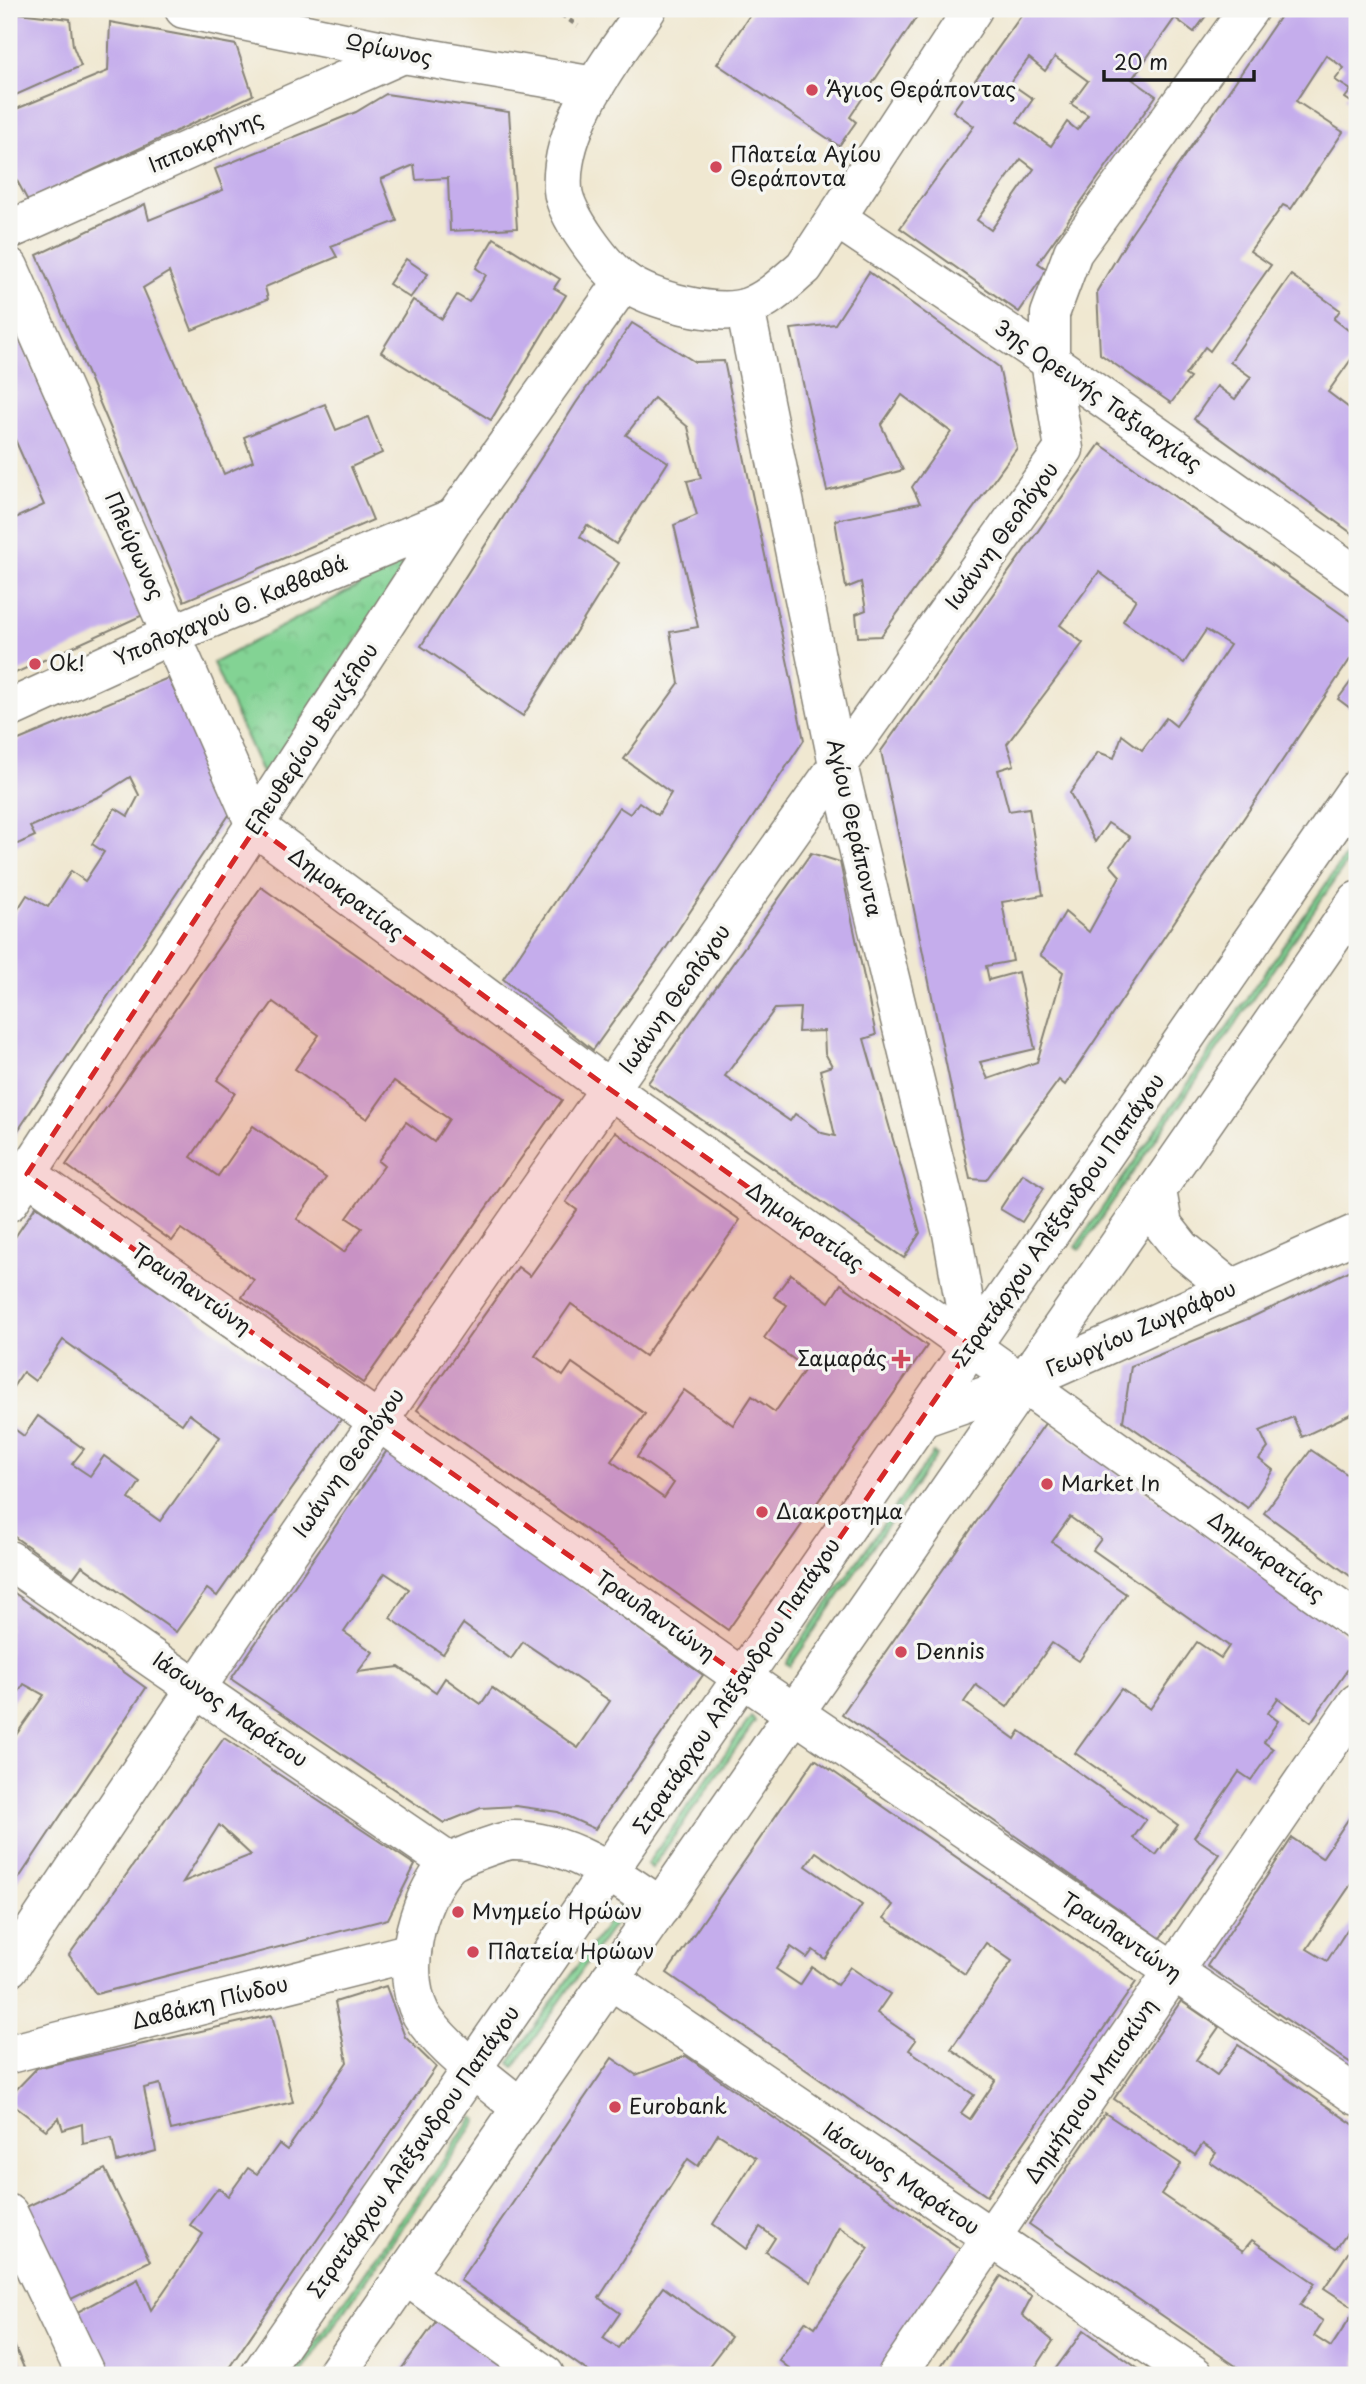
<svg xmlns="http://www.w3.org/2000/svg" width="1366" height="2384" font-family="'Playpen Sans',sans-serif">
<defs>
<pattern id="grass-tufts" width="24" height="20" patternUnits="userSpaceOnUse" patternTransform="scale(1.75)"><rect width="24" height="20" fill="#83d394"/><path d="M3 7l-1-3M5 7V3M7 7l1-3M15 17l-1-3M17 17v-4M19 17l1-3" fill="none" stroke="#71b57f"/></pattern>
<pattern id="park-crowns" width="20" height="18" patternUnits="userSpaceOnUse" patternTransform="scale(1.75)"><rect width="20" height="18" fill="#83d394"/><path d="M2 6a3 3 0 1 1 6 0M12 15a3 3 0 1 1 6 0" fill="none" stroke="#71b57f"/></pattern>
</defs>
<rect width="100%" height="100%" fill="#f6f6f2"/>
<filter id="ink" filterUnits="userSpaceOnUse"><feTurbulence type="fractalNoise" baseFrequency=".0143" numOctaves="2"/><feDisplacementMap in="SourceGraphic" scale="14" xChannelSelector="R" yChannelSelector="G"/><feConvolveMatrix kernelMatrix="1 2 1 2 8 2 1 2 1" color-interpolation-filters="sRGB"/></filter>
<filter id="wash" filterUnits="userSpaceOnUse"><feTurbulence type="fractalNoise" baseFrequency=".00686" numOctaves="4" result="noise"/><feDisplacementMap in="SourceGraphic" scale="28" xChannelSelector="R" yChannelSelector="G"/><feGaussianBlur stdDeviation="1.57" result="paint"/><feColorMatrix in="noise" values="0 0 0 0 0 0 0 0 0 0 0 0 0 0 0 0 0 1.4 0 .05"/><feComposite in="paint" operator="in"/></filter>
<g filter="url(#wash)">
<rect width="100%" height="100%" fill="#f0e8d1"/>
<!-- grass -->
<g fill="url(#grass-tufts)" stroke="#507858" stroke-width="2">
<polygon points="1357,839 1357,848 1080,1249 1076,1246"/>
<polygon points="933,1453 937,1455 790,1666 786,1663"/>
<polygon points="751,1717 755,1721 652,1868 647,1864"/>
<polygon points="622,1902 627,1906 514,2067 509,2063"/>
<polygon points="473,2117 477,2120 300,2375 293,2375"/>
</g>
<!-- park -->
<polygon fill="url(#park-crowns)" stroke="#507858" stroke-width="2" points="414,556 264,777 213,663"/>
<g id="blocks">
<!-- building -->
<g fill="#c5adec" fill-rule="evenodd">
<polygon points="754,9 922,9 850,117 856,122 839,146 717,64"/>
<path d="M 1026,9 L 1034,9 L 1042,15 L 1047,9 L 1211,9 L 1194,32 L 1175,18 L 1132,79 L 1156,96 L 1038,263 L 1048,270 L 1019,312 L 900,228 L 974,126 L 953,111 ZM 1055,57 L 1088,81 L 1071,104 L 1088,115 L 1077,130 L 1067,122 L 1051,146 L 1017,122 L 1033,99 L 1010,83 L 1029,58 L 1045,71 ZM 1021,159 L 1034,169 L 991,230 L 977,220 Z"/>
<polygon points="1285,9 1357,9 1357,106 1345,98 1351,90 1335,80 1344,68 1326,55 1296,101 1343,132 1291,209 1283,205 1250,251 1271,265 1210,351 1205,347 1185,375 1190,378 1171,403 1100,354 1097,291 1131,234"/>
<polygon points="9,12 70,19 73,46 81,66 9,98"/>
<polygon points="110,22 236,45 253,95 28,201 9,166 9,112 108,71"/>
<polygon points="386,94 509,112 517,228 450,231 448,178 416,180 414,165 381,179 397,221 331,246 337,257 265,287 268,299 192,330 169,272 143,288 224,474 253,461 244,437 325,404 336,430 368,417 382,453 351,467 373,520 184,601 37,255 145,204 149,220 223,190 215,169 356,112"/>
<polygon points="494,238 560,279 554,288 566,295 491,420 381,352 413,300 442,319 457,295 469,302 486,275 476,268"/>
<polygon points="406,259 428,274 410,298 389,284"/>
<polygon points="869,272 999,367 1017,448 881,636 858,637 856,614 866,610 861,582 846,588 835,520 920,503 912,487 951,432 902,395 881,425 903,470 827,491 791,329 835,324"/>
<polygon points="1291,275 1340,310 1334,319 1357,337 1357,351 1328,392 1357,414 1357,537 1194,419 1217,386 1235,399 1251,377 1230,362"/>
<polygon points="9,315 143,615 9,676 9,521 44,505 9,426"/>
<polygon points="632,323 695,362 724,361 804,740 662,954 593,1050 503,979 619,807 630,814 639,802 658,815 671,793 624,759 679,683 670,632 698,627 674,525 697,515 687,481 701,478 688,427 654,398 626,435 668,462 616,544 587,525 580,537 619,563 523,716 421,646 576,403"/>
<path d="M 1100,444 L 1357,625 L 1357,649 L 1065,1085 L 1059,1080 L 986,1180 L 970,1179 L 881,751 ZM 1099,572 L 1136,599 L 1123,621 L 1184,663 L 1206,630 L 1230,645 L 1176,726 L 1166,718 L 1142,750 L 1122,735 L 1114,758 L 1098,752 L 1070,793 L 1095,842 L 1108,823 L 1130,837 L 1110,865 L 1120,876 L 1089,932 L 1065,912 L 1040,955 L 1063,972 L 1037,1062 L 988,1079 L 980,1062 L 1035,1049 L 1018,972 L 989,980 L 986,966 L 1013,961 L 1002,902 L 1043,895 L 1029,808 L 1009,811 L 998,770 L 1014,765 L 1007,744 L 1083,643 L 1060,625 Z"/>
<polygon points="1355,676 1357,678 1357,706 1354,711 1338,699"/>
<polygon points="168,678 233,809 9,1144 9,923 27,895 48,907 71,871 85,881 104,852 92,844 115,808 128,816 139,795 130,777 100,796 30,827 35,836 9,848 9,744"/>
<path d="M 811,853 L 840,862 L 876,1035 L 864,1039 L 920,1233 L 904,1258 L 648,1083 ZM 800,1008 L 798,1032 L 824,1031 L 825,1053 L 832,1066 L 820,1070 L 835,1136 L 822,1133 L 795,1114 L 790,1121 L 725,1076 L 775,1009 Z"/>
<path d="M 261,887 L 562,1100 L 363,1383 L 242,1297 L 254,1280 L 181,1229 L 172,1241 L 66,1165 ZM 273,1002 L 319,1035 L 295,1069 L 367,1119 L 394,1081 L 449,1119 L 434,1142 L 406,1122 L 378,1161 L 384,1166 L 347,1218 L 362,1228 L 344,1252 L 297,1219 L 326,1178 L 253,1126 L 218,1176 L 191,1157 L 235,1093 L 217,1080 Z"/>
<polygon points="615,1132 740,1220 645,1356 571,1304 535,1356 563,1376 572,1363 645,1414 611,1461 664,1498 674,1483 637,1457 684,1390 733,1425 752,1396 775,1412 806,1368 764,1338 787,1305 774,1297 791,1274 829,1302 841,1284 927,1346 728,1630 417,1410 518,1267 530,1276 577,1210 566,1202"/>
<polygon points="1023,1174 1044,1188 1022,1222 1000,1209"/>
<polygon points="36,1206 342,1418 217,1596 207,1589 176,1632 82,1566 73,1578 9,1533 9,1425 24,1436 38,1416 84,1449 72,1464 90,1476 104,1456 140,1482 129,1499 160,1521 220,1437 189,1414 182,1424 63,1340 35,1381 23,1372 9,1393 9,1246"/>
<polygon points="1357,1267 1357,1411 1302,1437 1293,1417 1260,1431 1268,1448 1259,1459 1273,1470 1248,1508 1123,1421 1131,1366 1250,1318"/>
<path d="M 1046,1422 L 1357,1643 L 1357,1656 L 1311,1722 L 1278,1698 L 1268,1713 L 1278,1721 L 1264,1742 L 1273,1749 L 1251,1780 L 1239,1772 L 1194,1837 L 1219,1854 L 1160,1938 L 842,1714 ZM 1070,1517 L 1101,1539 L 1093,1550 L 1229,1646 L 1221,1658 L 1197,1642 L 1150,1709 L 1121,1689 L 1075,1753 L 1178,1825 L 1156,1855 L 1133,1838 L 1146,1820 L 1020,1731 L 1015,1739 L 964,1702 L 976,1685 L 1007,1707 L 1052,1643 L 1079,1661 L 1126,1594 L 1052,1542 Z"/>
<path d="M 388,1449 L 703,1675 L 595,1829 L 558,1812 L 516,1806 L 481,1808 L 444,1823 L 231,1679 ZM 385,1573 L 409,1589 L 390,1618 L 443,1654 L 463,1624 L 511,1659 L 523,1642 L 610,1701 L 578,1748 L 492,1688 L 481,1704 L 445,1678 L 436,1692 L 399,1667 L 358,1672 L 373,1652 L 344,1632 Z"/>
<polygon points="1311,1450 1357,1481 1357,1581 1264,1513"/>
<polygon points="9,1589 146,1688 9,1893 9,1745 44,1695 24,1684 9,1707"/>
<path d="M 224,1738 L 415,1865 L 388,1919 L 96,1994 L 69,1955 ZM 219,1825 L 251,1855 L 183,1882 Z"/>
<path d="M 815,1759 L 1136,1982 L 987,2196 L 667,1973 ZM 816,1852 L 893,1905 L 884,1918 L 965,1974 L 986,1943 L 1012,1961 L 951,2049 L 996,2080 L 970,2119 L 961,2113 L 974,2095 L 909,2050 L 916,2040 L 877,2013 L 890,1994 L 850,1967 L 837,1985 L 812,1967 L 800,1985 L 776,1969 L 791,1947 L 807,1958 L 813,1950 L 825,1959 L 862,1905 L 806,1866 Z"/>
<polygon points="1357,1806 1357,1882 1354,1880 1307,1949 1327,1961 1354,1919 1357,1921 1357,2067 1207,1966 1292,1838 1322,1858"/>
<polygon points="386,1986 405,2037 436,2067 224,2375 98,2375 72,2315 138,2279 151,2310 203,2234 190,2225 218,2188 228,2196 248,2168 257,2174 279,2144 287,2150 347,2062 335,2002"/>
<polygon points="1181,2001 1219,2027 1196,2060 1217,2075 1238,2045 1357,2127 1357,2219 1336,2249 1210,2162 1216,2153 1203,2144 1195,2155 1114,2099"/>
<polygon points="272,2015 293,2102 171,2130 160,2084 144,2088 156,2151 117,2162 112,2138 83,2144 82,2124 63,2130 59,2118 46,2130 9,2102 9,2097 37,2068"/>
<polygon points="686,2056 965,2252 880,2375 786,2375 790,2369 779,2360 806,2321 815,2327 869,2248 839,2227 811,2282 766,2252 775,2238 760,2227 746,2249 713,2224 756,2158 718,2134 698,2166 688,2159 599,2298 620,2313 603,2338 618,2348 663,2287 731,2337 702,2375 593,2375 460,2280 612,2058 636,2075"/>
<polygon points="1105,2113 1181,2164 1161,2194 1243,2251 1252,2240 1315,2283 1300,2305 1323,2321 1314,2336 1331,2347 1356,2309 1324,2288 1357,2240 1357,2375 1249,2375 1029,2224"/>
<polygon points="105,2169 150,2261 67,2301 22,2209"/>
<polygon points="1001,2276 1032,2296 1022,2315 1053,2341 1031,2375 935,2375"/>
<polygon points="437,2320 512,2375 397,2375"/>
<polygon points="1084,2330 1147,2375 1051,2375"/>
<polygon points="9,2333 27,2375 9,2375"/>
</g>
</g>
</g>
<g filter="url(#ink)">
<use href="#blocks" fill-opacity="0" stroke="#868276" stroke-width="2"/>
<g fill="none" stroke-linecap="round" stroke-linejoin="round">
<!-- minor casing -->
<g stroke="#868276" stroke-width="41">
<g id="minor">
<polyline points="838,219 1050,361 1357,576"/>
<polyline points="9,230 403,54"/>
<polyline points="9,709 173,634 455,517"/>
<polyline points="27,1174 743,1678 1357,2096"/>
<polyline points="1022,1383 1357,1622"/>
<polyline points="9,1560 450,1863"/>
<path d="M 9,1968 C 349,1454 705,950 1064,449 L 1050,361 L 1050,314 L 1073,252 L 1249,9"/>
<polyline points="610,1979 1194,2375"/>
<polyline points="9,2054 412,1952"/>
<path d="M 521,2108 C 491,2083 450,2054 426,2022 C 396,1982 415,1898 449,1864 C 455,1858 504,1840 513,1840 C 568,1840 618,1877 661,1907"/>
<polyline points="405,2275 545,2375"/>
<polyline points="897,2375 1357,1703"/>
</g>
</g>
<!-- tertiary casing -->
<g stroke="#868276" stroke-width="41">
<g id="tertiary">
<polyline points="184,9 403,54 595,86"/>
<path d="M 647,9 C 612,59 558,126 563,190 C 565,215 604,267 624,281 C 651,300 717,318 748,307 C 770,299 786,282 804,267 L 973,9"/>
<polyline points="9,267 256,827"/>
<polyline points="745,308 838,765 952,1233 972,1346"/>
<polyline points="256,827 611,1090 1022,1383"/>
<polyline points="1157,1190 1163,1225 1182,1249 1231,1289"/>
<polyline points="9,1202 455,517 624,281"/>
<polyline points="922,1418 1022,1383 1357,1233"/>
<polyline points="9,2214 86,2375"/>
<polyline points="260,2375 1357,789"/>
<polyline points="336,2375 1357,901"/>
</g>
</g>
<!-- path -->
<polyline stroke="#868276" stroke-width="4.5" stroke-dasharray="5 5" stroke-linecap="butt" points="553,9 578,26"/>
<!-- minor -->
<use href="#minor" stroke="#fff" stroke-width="38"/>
<!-- tertiary -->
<use href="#tertiary" stroke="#fff" stroke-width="38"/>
</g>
</g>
<!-- marked area -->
<path fill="#d62828" fill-opacity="0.2" stroke="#d62828" stroke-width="5" stroke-dasharray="14 9" stroke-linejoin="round" d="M 256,827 L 611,1090 L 972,1346 L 743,1678 L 27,1174 Z"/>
<!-- markers -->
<g fill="#d1495b" stroke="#f6f6f2" stroke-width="2.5">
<circle cx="812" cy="90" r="7"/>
<circle cx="716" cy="167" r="7"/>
<circle cx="35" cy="664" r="7"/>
<path d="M897.5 1348.5h7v7h7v7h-7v7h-7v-7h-7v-7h7z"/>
<circle cx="1047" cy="1484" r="7"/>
<circle cx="762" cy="1512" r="7"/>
<circle cx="901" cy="1652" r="7"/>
<circle cx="458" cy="1912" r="7"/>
<circle cx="473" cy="1952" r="7"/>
<circle cx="615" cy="2107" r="7"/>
</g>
<g text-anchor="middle" stroke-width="7" stroke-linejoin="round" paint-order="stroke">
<!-- street labels -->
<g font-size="21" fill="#1c1c1c" stroke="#f6f6f2">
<text transform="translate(389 50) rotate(11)" y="7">Ωρίωνος</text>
<text transform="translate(206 142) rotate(-24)" y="7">Ιπποκρήνης</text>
<text transform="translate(1098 396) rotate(35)" y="7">3ης Ορεινής Ταξιαρχίας</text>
<text transform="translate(1002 536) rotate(-54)" y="7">Ιωάννη Θεολόγου</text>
<text transform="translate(134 546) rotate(66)" y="7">Πλεύρωνος</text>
<text transform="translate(231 611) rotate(-23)" y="7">Υπολοχαγού Θ. Καββαθά</text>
<text transform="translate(312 739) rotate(-57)" y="7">Ελευθερίου Βενιζέλου</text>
<text transform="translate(854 828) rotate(77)" y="7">Αγίου Θεράποντα</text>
<text transform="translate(346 894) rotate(37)" y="7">Δημοκρατίας</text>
<text transform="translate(675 999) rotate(-55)" y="7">Ιωάννη Θεολόγου</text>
<text transform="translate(1059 1220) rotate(-55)" y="7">Στρατάρχου Αλέξανδρου Παπάγου</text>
<text transform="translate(805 1227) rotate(35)" y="7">Δημοκρατίας</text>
<text transform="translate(191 1289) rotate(35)" y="7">Τραυλαντώνη</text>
<text transform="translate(1141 1329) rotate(-24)" y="7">Γεωργίου Ζωγράφου</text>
<text transform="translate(349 1463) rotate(-55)" y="7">Ιωάννη Θεολόγου</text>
<text transform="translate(1266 1557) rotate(36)" y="7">Δημοκρατίας</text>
<text transform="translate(655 1616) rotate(35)" y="7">Τραυλαντώνη</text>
<text transform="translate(737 1686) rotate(-56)" y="7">Στρατάρχου Αλέξανδρου Παπάγου</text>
<text transform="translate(230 1710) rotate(35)" y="7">Ιάσωνος Μαράτου</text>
<text transform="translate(1121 1937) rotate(34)" y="7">Τραυλαντώνη</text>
<text transform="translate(210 2003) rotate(-14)" y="7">Δαβάκη Πίνδου</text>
<text transform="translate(1091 2091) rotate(-56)" y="7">Δημήτριου Μπισκίνη</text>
<text transform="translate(414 2152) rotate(-55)" y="7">Στρατάρχου Αλέξανδρου Παπάγου</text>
<text transform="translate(901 2179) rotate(34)" y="7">Ιάσωνος Μαράτου</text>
</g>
<!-- poi labels -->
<g font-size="21" fill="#1c1c1c" stroke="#f6f6f2" text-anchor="start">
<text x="826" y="97">Άγιος Θεράποντας</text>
<text x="730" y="162">Πλατεία Αγίου<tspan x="730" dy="24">Θεράποντα</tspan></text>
<text x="49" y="671">Ok!</text>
<text x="887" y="1366" text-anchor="end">Σαμαράς</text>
<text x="1061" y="1491">Market In</text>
<text x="776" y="1519">Διακροτημα</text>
<text x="915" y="1659">Dennis</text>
<text x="472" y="1919">Μνημείο Ηρώων</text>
<text x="487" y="1959">Πλατεία Ηρώων</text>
<text x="629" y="2114">Eurobank</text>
</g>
</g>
<!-- margin -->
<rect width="1366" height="2384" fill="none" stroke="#f6f6f2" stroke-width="35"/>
<!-- scale -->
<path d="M1104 70v10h150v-10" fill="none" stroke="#1c1c1c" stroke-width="3.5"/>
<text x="1114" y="70" font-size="21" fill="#1c1c1c" stroke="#f6f6f2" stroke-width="5" paint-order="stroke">20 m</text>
</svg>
